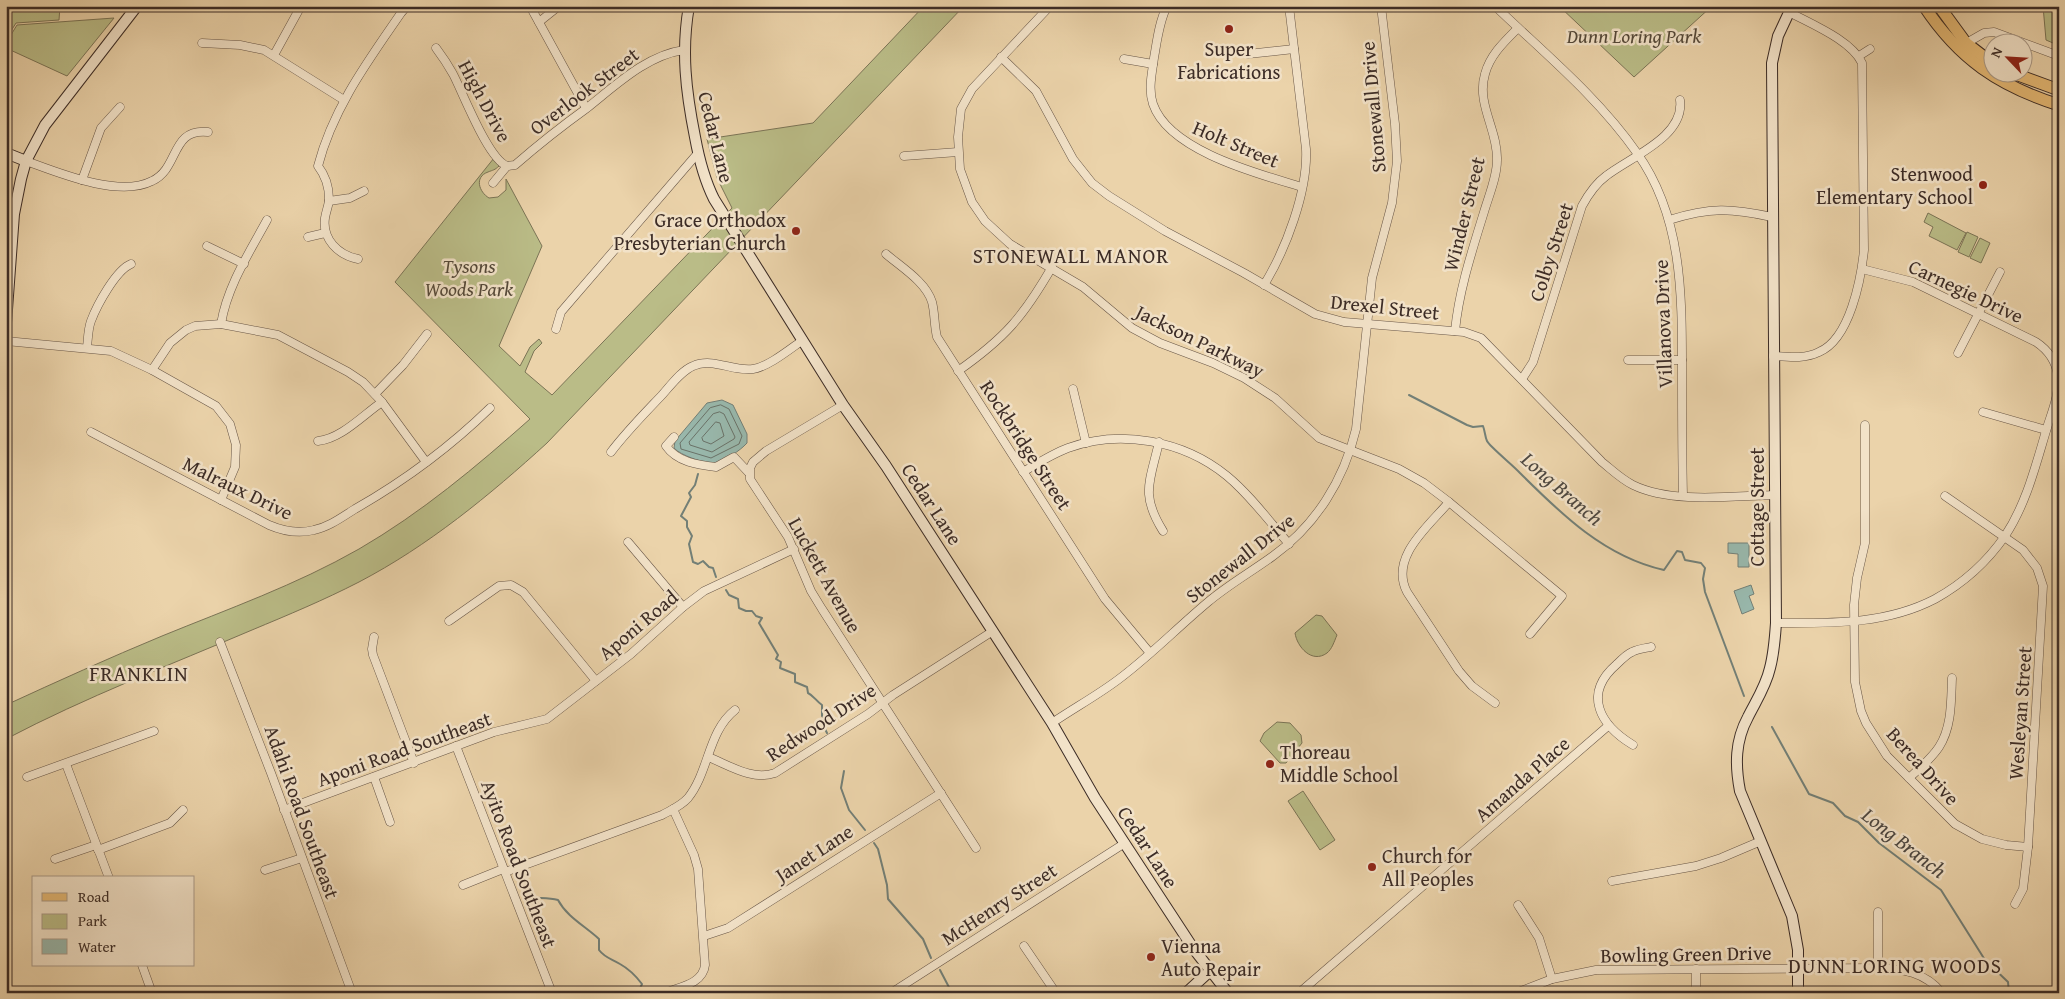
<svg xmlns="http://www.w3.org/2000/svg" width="2065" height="999" font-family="'Gentium Book Plus',serif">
<rect width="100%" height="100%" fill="#ebd3aa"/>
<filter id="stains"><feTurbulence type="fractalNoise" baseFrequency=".004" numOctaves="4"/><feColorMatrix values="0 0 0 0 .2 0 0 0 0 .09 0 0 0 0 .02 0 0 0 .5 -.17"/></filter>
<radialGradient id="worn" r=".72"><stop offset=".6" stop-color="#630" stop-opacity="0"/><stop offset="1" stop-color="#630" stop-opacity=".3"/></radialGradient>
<!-- green -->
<g fill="#babc87" stroke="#7b7456">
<polygon points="6,6 60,6 59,20 16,23 6,39"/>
<path d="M 924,6 L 964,6 L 547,443 C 490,495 428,546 359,582 C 324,600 288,615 252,630 C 170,665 86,697 6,739 L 6,705 C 58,681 109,658 162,636 C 228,609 296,585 359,549 C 421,513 476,467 530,419 L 395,282 L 494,158 L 499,166 C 495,170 493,170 488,172 C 474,177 479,192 489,198 L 498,197 L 506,190 L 506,179 L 542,246 L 499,346 L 520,366 L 530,347 L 539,339 L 542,343 L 534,351 L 525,372 L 552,395 L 732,208 L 717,178 L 707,139 L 813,123 Z"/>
<polygon points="1559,6 1712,6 1634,77"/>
<polygon points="2043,6 2059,6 2059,28 2053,43 2046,40"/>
<polygon points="114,18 67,76 6,48 6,43 17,25"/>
<polygon points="1928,213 1966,233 1957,250 1929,236 1933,227 1924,222"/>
<polygon points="1967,232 1978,237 1969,257 1958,252"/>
<polygon points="1980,238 1990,243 1981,263 1970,258"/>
<path d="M 1316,615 L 1322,616 L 1337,635 C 1334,642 1332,649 1327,653 C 1312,664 1297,647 1295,633 Z"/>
<polygon points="1277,722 1290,723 1301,735 1302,743 1286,763 1280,763 1260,741 1264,733"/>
<polygon points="1303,791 1335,840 1320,850 1288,801"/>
</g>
<!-- water -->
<g fill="#98b7ab" stroke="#737f76">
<path d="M 722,400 L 733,405 L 747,434 L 747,443 C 740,451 724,461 714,463 C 705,464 680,455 674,448 L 675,441 L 707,403 Z"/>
<polygon points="1728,543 1749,543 1749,567 1738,567 1738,554 1728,553"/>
<polygon points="1751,585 1754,594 1749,596 1754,609 1742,614 1734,591"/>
</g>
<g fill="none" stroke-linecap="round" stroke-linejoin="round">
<!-- shore -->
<g stroke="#6a7268" stroke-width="1">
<polygon points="721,405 729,409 742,436 739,444 711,458 681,449 680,443 710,408"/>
<polygon points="720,412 724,414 735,437 734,439 712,452 690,445 689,442 713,414"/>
<polygon points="716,422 720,423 724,436 711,444 703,441 702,438"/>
</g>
<!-- stream -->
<g stroke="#737f76" stroke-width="2">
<path d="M 1409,395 L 1467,425 L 1473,427 L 1483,426 C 1485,431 1485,437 1487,441 C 1490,447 1514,466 1520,473 C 1561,514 1605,557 1664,570 L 1677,551 L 1682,552 L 1685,560 L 1701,563 L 1705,568 L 1703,579 L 1705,592 L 1744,696"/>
<polyline points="698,474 695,485 689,493 691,497 681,516 687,521 687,527 692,536 689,544 693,562 698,564 703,561 709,567 713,568 716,577"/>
<path d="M 726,590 L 729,595 L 738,599 L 739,608 L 746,611 L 752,611 L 756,616 L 762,618 L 759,623 L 778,655 L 776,659 L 781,662 L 780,668 L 795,674 L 795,682 L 807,687 L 808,693 C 814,696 816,701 822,705 L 822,716 L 828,721 L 825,729 L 827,733"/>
<polyline points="1772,727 1809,794 1833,803 1845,816 1858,822 1879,843 1941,890 1985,960 2008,982 2009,993"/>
<polyline points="844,771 841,788 849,810 865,830"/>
<polyline points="874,843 878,849 887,885 888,899 923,939 931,958"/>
<path d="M 524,896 C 536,899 546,897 558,900 C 567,917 585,926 599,939 L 599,950 C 605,958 612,959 620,964 C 629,969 636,976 642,984 L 638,993"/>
<polyline points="940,970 952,993"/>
</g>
<!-- street casing -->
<g stroke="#685647" stroke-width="9">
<g id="street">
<polyline points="530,6 586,108"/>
<polyline points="1050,6 972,89 961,109 958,137 960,169 972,202 985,221 1010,244 1083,287 1132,328 1160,343 1213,363 1244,378 1275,398 1319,438 1399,469 1424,483 1449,502 1562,596 1530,634"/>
<path d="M 1167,6 C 1159,22 1157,41 1154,58 C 1152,73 1148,89 1153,104 C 1169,151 1259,174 1302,187"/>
<path d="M 1495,6 C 1544,53 1598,97 1637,153 C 1682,216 1682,293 1682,368 C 1682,411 1682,453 1683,496"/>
<polyline points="539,22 559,6"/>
<polyline points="202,43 240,45 264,50 344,100"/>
<polyline points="1963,45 1984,33 1994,32 2059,56"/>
<path d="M 436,48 C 442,56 448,65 453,74 C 463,93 488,159 507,166"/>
<polyline points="1248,54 1294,49"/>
<polyline points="274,55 301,6"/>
<polyline points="1859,56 1870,49"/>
<path d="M 1001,57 L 1036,91 L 1073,159 L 1092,183 L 1109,196 L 1165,231 L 1244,273 L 1315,314 L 1344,322 L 1464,332 L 1481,338 L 1602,462 C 1612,470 1621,479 1633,485 C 1672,504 1732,496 1774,495"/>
<polyline points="1124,59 1153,64"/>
<polyline points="904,156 958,152"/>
<path d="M 26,161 C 59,173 119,198 152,181 C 180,168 170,128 208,132"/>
<path d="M 507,166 L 515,165 C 538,145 562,126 587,108 C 616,85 647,55 684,50"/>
<polyline points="82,180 101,128 120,107"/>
<polyline points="493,183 507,166"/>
<polyline points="329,201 350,198 364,191"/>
<path d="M 1669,220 C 1710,207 1731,208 1772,217"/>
<polyline points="308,237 325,233"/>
<polyline points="207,246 244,264"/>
<path d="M 886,254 C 901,267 926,282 932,302 C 935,313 934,325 937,337 L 1105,599 L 1150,653"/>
<path d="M 358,259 C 338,255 322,239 325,218 C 326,211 329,205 329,199 C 329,186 325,175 318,166 C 333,108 368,61 401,13 L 407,6"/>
<path d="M 1264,285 C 1286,249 1308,191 1306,149 L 1289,6"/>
<path d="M 221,324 C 227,287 249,253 267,220"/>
<polyline points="556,329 561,312 698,153"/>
<path d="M 1455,331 C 1459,290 1472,251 1484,212 C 1489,195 1497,177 1497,160 C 1498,130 1476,104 1485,74 C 1490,55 1504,42 1518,28"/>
<polyline points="6,341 111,351 152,370 216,406 230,424 236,445 235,467 221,500"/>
<path d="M 87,348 C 88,338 88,329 91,321 C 97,305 116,270 131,264"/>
<polyline points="1958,353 2000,272"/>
<path d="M 1773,356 C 1789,357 1805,359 1819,352 C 1850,339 1861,279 1864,250 L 1862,63 C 1851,40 1811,24 1789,12"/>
<polyline points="1628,360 1682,360"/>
<polyline points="152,370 170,343 186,330 195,326 221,324 278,335 348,372 363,382 382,402 426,462"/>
<path d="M 958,371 C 1005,338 1023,317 1052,267"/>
<path d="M 1522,379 L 1533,362 L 1582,206 C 1588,195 1595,184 1606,176 C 1630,157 1685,137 1680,100"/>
<polyline points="1073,389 1086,443"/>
<polyline points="375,394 403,365 427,334"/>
<polyline points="843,405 766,451 753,462 750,468 750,479 788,537 811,591 822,609 976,848"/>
<polyline points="1983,412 2046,430"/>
<polyline points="1865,425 1865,543 1857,578 1854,605 1855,682 1861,711 1866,723 1887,756 1955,824 1982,839 2006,845 2028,847"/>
<path d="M 91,432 L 269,525 C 283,531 298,534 314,530 C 329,527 342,517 355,509 C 404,481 450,447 490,408"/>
<path d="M 674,437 L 666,446 C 677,462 698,465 716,467 L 734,457 L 749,473"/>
<path d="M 318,441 C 341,439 363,415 382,402"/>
<path d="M 1159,442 C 1150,482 1140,494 1163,531"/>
<path d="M 611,452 C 627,431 645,413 662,395 C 671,385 681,371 693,366 C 713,357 733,372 753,369 C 768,367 790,349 803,340"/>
<path d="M 1023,472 C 1038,463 1052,454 1068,448 C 1120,429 1183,440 1227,476 C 1250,495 1269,521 1289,544"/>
<polyline points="1945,496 2023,550 2037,568 2043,586 2028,847 2023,889 2015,904"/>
<path d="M 1449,502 C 1429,526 1389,557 1407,592 L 1459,671 L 1472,686 L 1495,703"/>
<polyline points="628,542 683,607"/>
<polyline points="449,621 499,586 511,585 523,592 596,681"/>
<path d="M 1776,623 C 1830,623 1885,625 1935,599 C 1962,584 1987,562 2005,536 C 2026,504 2035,468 2046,431 C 2051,414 2060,394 2058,376 C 2056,361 2048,350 2036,342 L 1913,282 L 1862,269"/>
<polyline points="374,637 372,649 373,655 414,763"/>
<polyline points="220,642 271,773 352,993"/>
<path d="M 1052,723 C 1074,708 1098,695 1119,679 C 1150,656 1178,627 1208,602 C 1228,585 1251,572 1273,556 C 1316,525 1344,480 1356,429 L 1372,278 L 1392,203 L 1397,161 L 1395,124 L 1381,6"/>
<path d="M 1633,745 C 1600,725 1582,694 1617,664 C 1621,660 1627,654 1632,652 C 1637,649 1645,648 1651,647"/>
<polyline points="456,746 552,993"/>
<path d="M 708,757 C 729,765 752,781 775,773 L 868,714 L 893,695 L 993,631"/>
<polyline points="66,764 109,878"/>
<polyline points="27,777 154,731"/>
<polyline points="374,777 390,822"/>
<path d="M 1909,778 C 1919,769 1931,759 1939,747 C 1952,727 1951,701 1952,678"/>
<polyline points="284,810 494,732 547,719 631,654 683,607 704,591 794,549"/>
<polyline points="98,850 170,823 183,810"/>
<polyline points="55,859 96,845"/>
<polyline points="265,870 302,858"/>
<path d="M 505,872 L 662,815 C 671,810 681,806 688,798 C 709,772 708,731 735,710"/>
<polyline points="1612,881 1696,866 1721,858 1761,841"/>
<polyline points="463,885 503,869"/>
<polyline points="1518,905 1539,938 1552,979"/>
<polyline points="704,936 728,928 941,793"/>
<polyline points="1024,946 1056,993"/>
<polyline points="142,965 152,993"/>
<polyline points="1878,968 1878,912"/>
<path d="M 665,993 C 679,987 703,984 705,965 L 698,869 L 694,855 L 673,809"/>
<polyline points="891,993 1125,843"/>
<polyline points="1299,993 1608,726"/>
<path d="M 1516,993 L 1552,979 L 1596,970 L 1878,968 C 1903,969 1925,972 1942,993"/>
<polyline points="1696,993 1696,969"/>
</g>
</g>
<!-- secondary casing -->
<g stroke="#3c2c26" stroke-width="12">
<g id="secondary">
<path d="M 689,6 C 681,51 686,92 695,137 C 699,159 704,179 714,199 L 843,405 L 886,466 L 1052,723 L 1095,798 L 1157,893 L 1193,948 L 1228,993"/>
<path d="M 1792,6 L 1778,36 L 1772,63 L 1776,623 C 1775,638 1774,653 1770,668 C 1766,686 1756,701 1748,717 C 1735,741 1735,765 1740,791 L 1792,916 L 1798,950 L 1798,993"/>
<polyline points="6,153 26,161"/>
<polyline points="6,323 14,214 21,179 26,161 45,125 137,6"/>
<polyline points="1186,993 1210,971"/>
</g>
</g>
<!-- primary casing -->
<g stroke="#3c2c26" stroke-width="13">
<g id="primary">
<path d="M 1924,6 C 1959,59 1999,86 2059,105"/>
<polyline points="1939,6 1966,43 1992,63"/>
<polyline points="2010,72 2059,90"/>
</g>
</g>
<!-- street -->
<use href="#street" stroke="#f2e2c8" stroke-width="8"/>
<!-- secondary -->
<use href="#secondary" stroke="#f2e2c8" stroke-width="10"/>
<!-- primary -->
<use href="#primary" stroke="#e6ba75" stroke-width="11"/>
</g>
<!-- markers -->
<g fill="#8f2418" stroke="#f2e2c8" stroke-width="2">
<circle cx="1229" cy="29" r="5"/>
<circle cx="1983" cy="185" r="5"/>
<circle cx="796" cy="231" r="5"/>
<circle cx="1270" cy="764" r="5"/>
<circle cx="1372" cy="867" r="5"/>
<circle cx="1151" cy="957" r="5"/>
</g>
<g text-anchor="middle" stroke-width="5" stroke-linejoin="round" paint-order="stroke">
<!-- park labels -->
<g font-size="20" font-style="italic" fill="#554939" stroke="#f2e2c8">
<text x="1634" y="43">Dunn Loring Park</text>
<text x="469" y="273">Tysons<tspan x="469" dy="23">Woods Park</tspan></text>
</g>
<!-- poi labels -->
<g font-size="20" fill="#3c2c26" stroke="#f2e2c8" text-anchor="start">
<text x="1229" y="56" text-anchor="middle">Super<tspan x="1229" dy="23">Fabrications</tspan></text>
<text x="1973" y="181" text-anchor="end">Stenwood<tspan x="1973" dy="23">Elementary School</tspan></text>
<text x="786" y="227" text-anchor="end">Grace Orthodox<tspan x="786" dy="23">Presbyterian Church</tspan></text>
<text x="1280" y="759">Thoreau<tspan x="1280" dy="23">Middle School</tspan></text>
<text x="1382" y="863">Church for<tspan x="1382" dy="23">All Peoples</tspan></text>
<text x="1161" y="953">Vienna<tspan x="1161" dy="23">Auto Repair</tspan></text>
</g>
<!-- street labels -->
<g font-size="20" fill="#3c2c26" stroke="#f2e2c8">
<text transform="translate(584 91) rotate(-37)" y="7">Overlook Street</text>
<text transform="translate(485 101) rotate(62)" y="7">High Drive</text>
<text transform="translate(1373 107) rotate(-95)" y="7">Stonewall Drive</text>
<text transform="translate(716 137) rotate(76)" y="7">Cedar Lane</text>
<text transform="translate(1236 144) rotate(23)" y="7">Holt Street</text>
<text transform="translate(1464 214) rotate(-76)" y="7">Winder Street</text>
<text transform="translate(1551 252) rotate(-72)" y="7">Colby Street</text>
<text transform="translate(1966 291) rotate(25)" y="7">Carnegie Drive</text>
<text transform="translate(1385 307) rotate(6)" y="7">Drexel Street</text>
<text transform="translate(1663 324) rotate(-92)" y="7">Villanova Drive</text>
<text transform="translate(1200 341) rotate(26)" y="7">Jackson Parkway</text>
<text transform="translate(1026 445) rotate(57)" y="7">Rockbridge Street</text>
<text transform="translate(238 488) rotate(26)" y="7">Malraux Drive</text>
<text transform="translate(932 504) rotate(57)" y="7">Cedar Lane</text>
<text transform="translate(1757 507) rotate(-90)" y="7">Cottage Street</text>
<text transform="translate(1240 558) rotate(-38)" y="7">Stonewall Drive</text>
<text transform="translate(825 575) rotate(61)" y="7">Luckett Avenue</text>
<text transform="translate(638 625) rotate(-40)" y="7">Aponi Road</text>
<text transform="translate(2020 713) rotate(-86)" y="7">Wesleyan Street</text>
<text transform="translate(821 722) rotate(-33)" y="7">Redwood Drive</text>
<text transform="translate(404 749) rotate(-20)" y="7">Aponi Road Southeast</text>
<text transform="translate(1923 766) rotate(48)" y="7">Berea Drive</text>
<text transform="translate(1522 779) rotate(-41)" y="7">Amanda Place</text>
<text transform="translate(302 812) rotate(70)" y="7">Adahi Road Southeast</text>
<text transform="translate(1148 847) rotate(57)" y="7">Cedar Lane</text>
<text transform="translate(814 853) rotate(-33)" y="7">Janet Lane</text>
<text transform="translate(519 864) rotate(69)" y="7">Ayito Road Southeast</text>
<text transform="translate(999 904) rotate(-33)" y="7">McHenry Street</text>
<text transform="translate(1686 954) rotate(-1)" y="7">Bowling Green Drive</text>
</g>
<!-- neighbourhood labels -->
<g font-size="21" letter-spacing="1" fill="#3c2c26" stroke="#f2e2c8">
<text x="1071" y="263">STONEWALL MANOR</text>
<text x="139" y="681">FRANKLIN</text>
<text x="1895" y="973">DUNN LORING WOODS</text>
</g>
<!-- water labels -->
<g font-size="21" font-style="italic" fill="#4e4841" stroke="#f2e2c8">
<text transform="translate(1562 489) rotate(41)" y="7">Long Branch</text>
<text transform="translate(1904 843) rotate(38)" y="7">Long Branch</text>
</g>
</g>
<!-- margin -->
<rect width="2065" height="999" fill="none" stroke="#ebd3aa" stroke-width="25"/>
<rect x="8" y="8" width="2050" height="984" fill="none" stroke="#3c2c26" stroke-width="2.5"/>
<rect x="12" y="12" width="2040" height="974" fill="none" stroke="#3c2c26"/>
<!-- legend -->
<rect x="32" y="876" width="162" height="90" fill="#f2e2c8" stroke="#a99987"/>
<rect x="42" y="893" width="25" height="8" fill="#e6ba75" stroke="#a99987"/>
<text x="78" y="902" font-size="15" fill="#3c2c26">Road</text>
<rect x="42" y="914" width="25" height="15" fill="#babc87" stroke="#a99987"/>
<text x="78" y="926" font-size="15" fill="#3c2c26">Park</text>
<rect x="42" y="939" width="25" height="15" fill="#98b7ab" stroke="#a99987"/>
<text x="78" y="952" font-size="15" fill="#3c2c26">Water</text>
<!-- north arrow -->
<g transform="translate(2008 58) rotate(295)"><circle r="24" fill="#f2e2c8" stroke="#a99987"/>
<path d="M0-4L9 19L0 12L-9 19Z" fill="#8f2418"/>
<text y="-8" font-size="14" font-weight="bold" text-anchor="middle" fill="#3c2c26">N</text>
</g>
<rect width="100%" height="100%" filter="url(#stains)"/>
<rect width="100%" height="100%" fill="url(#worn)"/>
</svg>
